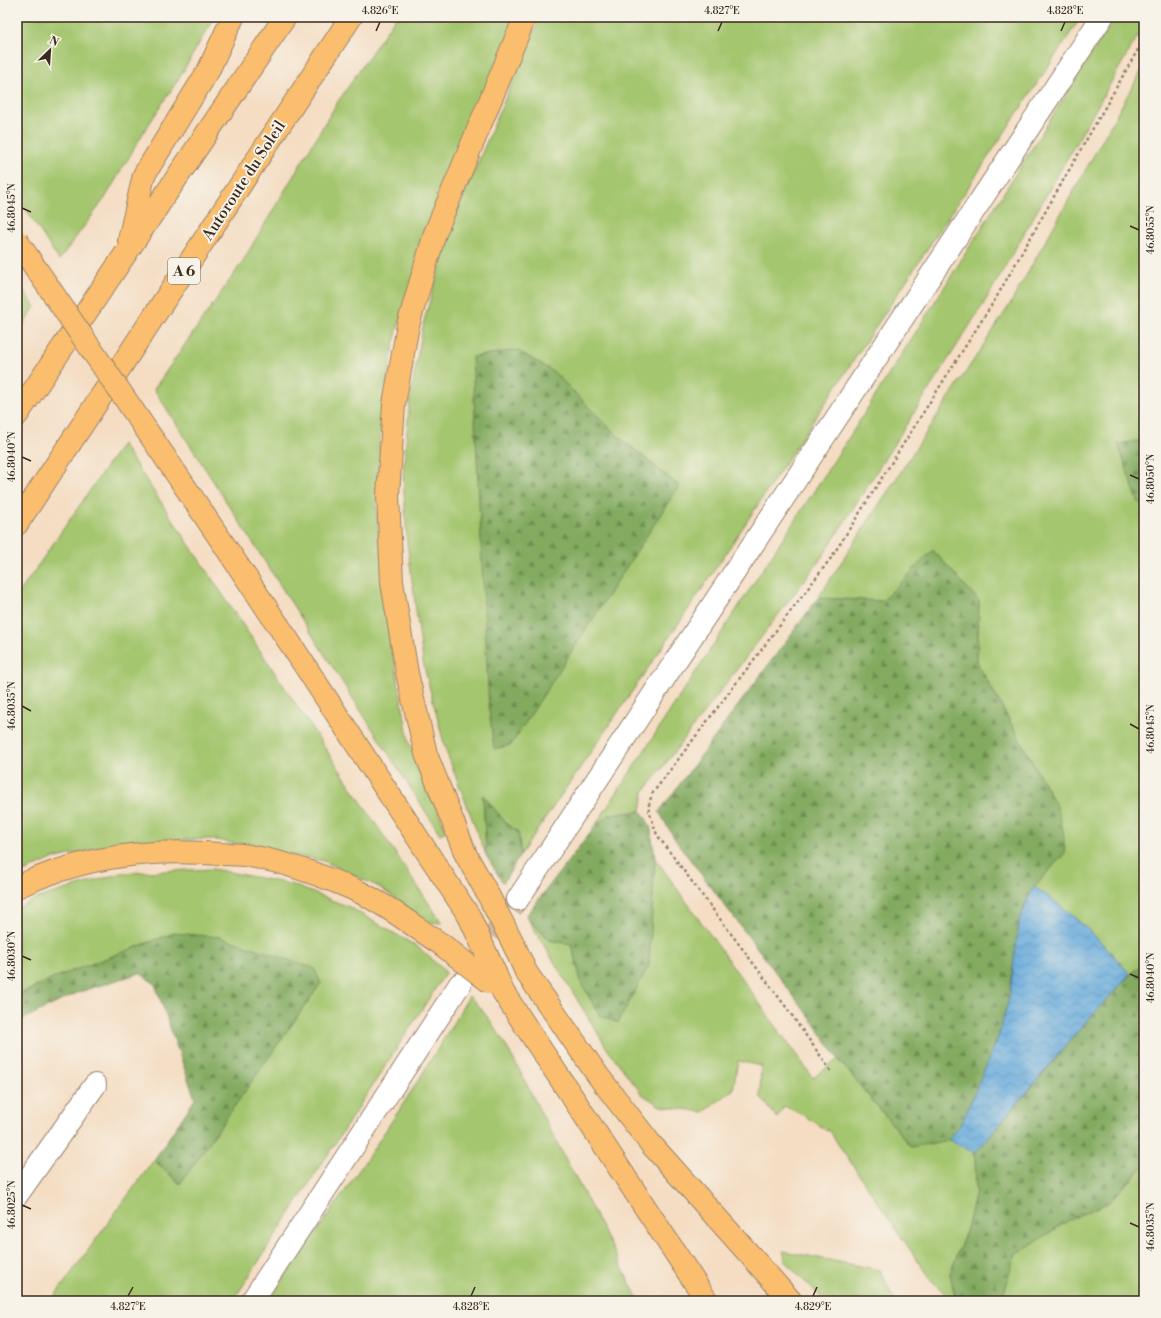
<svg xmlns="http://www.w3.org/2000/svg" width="1161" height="1318" font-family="'Libre Bodoni',serif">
<defs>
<pattern id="forest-firs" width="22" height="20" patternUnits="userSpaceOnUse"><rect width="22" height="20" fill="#83ab61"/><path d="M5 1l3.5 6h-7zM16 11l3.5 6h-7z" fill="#6c8b4f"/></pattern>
<pattern id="water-waves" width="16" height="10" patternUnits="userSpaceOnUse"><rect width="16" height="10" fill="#67abdc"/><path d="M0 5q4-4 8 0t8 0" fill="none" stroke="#568bb2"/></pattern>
</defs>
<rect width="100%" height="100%" fill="#f7f3e8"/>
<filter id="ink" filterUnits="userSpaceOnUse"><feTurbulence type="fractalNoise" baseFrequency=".025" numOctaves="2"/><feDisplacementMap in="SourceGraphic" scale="8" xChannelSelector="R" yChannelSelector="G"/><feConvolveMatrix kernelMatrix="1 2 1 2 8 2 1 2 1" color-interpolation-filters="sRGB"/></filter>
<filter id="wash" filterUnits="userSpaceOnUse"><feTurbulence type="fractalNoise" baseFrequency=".012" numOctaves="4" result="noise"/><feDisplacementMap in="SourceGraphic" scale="16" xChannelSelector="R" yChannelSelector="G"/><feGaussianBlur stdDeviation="0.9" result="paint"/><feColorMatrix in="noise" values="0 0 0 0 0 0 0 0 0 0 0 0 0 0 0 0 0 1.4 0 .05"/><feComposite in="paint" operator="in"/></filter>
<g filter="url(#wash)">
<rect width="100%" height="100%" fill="#f4ddc3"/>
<!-- grass -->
<g fill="#a4c66e" stroke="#707846" fill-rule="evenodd">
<polygon points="17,17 214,17 181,75 145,130 105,198 59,260 17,196"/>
<polygon points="396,17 516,17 397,330 382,404 376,504 391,641 409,742 447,831 440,834 154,389 241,264 337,103"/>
<path d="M 540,17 L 1081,17 L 698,595 L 521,854 L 518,832 L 506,823 L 483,796 L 486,855 L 446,751 L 423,662 L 407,542 L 403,475 L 410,398 L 424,321 L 453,221 ZM 472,357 L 554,372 L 618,436 L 679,486 Z"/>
<polygon points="1115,17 1144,17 1144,25 984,303 822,557 644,792 641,811 609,815 595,826 850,436"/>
<path d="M 1144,66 L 1144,440 L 1118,444 L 1138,501 L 1144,505 L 1144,963 L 1130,974 C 1102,941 1071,911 1034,887 L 1065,853 L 1057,807 L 977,662 L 979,601 L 933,551 L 882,601 L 818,598 L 1009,306 Z"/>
<polygon points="17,281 35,307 17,334"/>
<polygon points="122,444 442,923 428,922 379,887 324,861 211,839 125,842 52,859 17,875 17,596"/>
<polygon points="655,858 813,1078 838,1059 911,1147 949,1140 975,1153 976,1191 968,1226 950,1274 956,1301 952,1301 930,1279 830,1132 803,1115 784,1106 777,1118 760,1096 761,1066 738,1061 733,1090 704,1112 660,1106 642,1094 608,1050 526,916 549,940 571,944 582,984 618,1023 649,965"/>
<polygon points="213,869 290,884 349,907 418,947 446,972 233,1301 51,1301 154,1160 180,1183 321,983 174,933 59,976 17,995 17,908 38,898 121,873"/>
<path d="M 469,996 C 498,1023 521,1074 539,1109 C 573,1173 607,1236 639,1301 L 268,1301 C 338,1201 409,1102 469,996 Z"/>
<polygon points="1144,1166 1144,1301 1009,1301 1004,1293 1014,1255 1069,1220 1109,1202"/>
<polygon points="783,1251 880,1270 895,1301 825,1301 786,1263"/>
</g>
<!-- forest -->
<g fill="url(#forest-firs)" stroke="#5f6a40">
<polygon points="517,350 554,372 618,436 679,486 511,745 494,749 489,709 472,357"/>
<polygon points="1144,440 1144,505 1138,502 1118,444"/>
<polygon points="933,550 979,601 977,662 1057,807 1063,830 1065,853 1034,887 1020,916 1009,998 998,1038 962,1122 949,1140 911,1147 838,1059 814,1023 676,841 659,812 818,598 882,601"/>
<polygon points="483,795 506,823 518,832 521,854 503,883 486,855"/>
<polygon points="641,811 650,825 655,858 649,965 618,1023 599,1015 582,984 571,944 549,940 526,916 595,826 609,815"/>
<polygon points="174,933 220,937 314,968 321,983 180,1184 154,1160 195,1099 155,984 140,973 79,992 17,1022 17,996 59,976"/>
<path d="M 1144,963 L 1144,1166 L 1109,1202 L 1069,1220 L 1015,1255 L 1004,1293 L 1009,1301 L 956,1301 L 950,1274 L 968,1226 L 976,1191 L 975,1153 C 996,1128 1018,1103 1039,1079 C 1073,1039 1104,996 1144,963 Z"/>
</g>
<!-- water -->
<path fill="url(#water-waves)" stroke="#516a7d" d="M 1034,887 C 1071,911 1102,941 1130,974 L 1084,1024 L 1039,1078 L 975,1153 L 949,1140 L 962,1122 L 998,1038 L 1009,998 L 1020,916 Z"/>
</g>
<g filter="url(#ink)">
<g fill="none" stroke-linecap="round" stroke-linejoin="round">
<!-- minor-tunnel -->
<polyline stroke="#cfb9a2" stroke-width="22" stroke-dasharray="22 11" stroke-linecap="butt" points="474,964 518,899"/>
<!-- minor casing -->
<g stroke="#988470" stroke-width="24">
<g id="minor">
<polyline points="518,899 1102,17"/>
<polyline points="17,1195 95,1085"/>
<polyline points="252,1301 460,984"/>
</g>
</g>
<!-- highway casing -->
<g stroke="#988470" stroke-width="24">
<g id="highway">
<polyline points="129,240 144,175 208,71 233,17"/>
<polyline points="17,415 285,17"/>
<polyline points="169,463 286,637 469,916"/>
<polyline points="17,524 351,17"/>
<path d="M 17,887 C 80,857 151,848 220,854 C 230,854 240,854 250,856 C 285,862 321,875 353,889 C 384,903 412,925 441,944"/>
<polyline points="485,889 466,855 426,754 407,673 392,582 388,495 394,404 408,325 435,233 525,17"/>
<polyline points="513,943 526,972 599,1077 650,1143 791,1301"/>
<polyline points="496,975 503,992 707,1301"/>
</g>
</g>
<!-- path -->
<polyline stroke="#988470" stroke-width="2.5" stroke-dasharray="3 3" stroke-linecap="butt" points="831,1071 786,1007 657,835 648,808 652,794 831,558 996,298 1144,39"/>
<!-- minor -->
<use href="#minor" stroke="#fff" stroke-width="22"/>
<!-- highway -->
<use href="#highway" stroke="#fabe6e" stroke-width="22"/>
<!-- highway-bridge casing -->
<g stroke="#988470" stroke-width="24" stroke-linecap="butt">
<g id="highway-bridge">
<polyline points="17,241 169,463"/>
<polyline points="485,889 513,943"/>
<polyline points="469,916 496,975"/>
<polyline points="441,944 491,983"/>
</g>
</g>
<!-- highway-bridge -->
<use href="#highway-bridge" stroke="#fabe6e" stroke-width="22"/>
</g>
</g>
<!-- ticks -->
<path fill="none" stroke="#3b2a1e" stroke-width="1.5" d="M 376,31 L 380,22M 718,31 L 722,22M 1061,31 L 1065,22M 22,208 L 31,212M 1130,226 L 1139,230M 22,457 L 31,461M 1130,475 L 1139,479M 22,706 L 31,711M 1130,724 L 1139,729M 22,956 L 31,960M 1130,974 L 1139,978M 22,1205 L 31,1209M 1130,1223 L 1139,1227M 128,1296 L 133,1287M 471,1296 L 475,1287M 813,1296 L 817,1287"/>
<g text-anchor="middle" stroke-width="4" stroke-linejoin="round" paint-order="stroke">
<!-- shield labels -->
<rect fill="#f7f3e8" stroke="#73665b" stroke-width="1" x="168" y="258" width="32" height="26" rx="3"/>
<g font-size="15" font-weight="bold" fill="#3b2a1e">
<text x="184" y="276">A 6</text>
</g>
<!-- street labels -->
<g font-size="16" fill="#3b2a1e" stroke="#f7f3e8">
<text transform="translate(243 180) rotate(-57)" y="6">Autoroute du Soleil</text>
</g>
</g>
<!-- margin -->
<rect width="1161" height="1318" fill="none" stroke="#f7f3e8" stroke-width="44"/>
<!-- north arrow -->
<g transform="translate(50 50) rotate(25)" stroke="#f7f3e8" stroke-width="3" paint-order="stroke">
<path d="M0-3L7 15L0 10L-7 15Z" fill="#3b2a1e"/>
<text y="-6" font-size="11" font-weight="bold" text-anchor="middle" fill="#3b2a1e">N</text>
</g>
<rect x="22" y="22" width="1117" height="1274" fill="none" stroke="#3b2a1e" stroke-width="1.5"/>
<g font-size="10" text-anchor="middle" fill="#3b2a1e">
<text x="380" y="14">4.826°E</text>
<text x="722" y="14">4.827°E</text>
<text x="1065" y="14">4.828°E</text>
<text transform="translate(11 208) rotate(-90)" y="4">46.8045°N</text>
<text transform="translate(1150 230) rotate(-90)" y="4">46.8055°N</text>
<text transform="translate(11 457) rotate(-90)" y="4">46.8040°N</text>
<text transform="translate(1150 479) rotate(-90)" y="4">46.8050°N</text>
<text transform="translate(11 706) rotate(-90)" y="4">46.8035°N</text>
<text transform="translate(1150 729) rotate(-90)" y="4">46.8045°N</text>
<text transform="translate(11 956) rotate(-90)" y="4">46.8030°N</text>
<text transform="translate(1150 978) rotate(-90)" y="4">46.8040°N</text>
<text transform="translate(11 1205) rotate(-90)" y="4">46.8025°N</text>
<text transform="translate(1150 1227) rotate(-90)" y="4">46.8035°N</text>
<text x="128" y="1310">4.827°E</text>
<text x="471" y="1310">4.828°E</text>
<text x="813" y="1310">4.829°E</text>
</g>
</svg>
